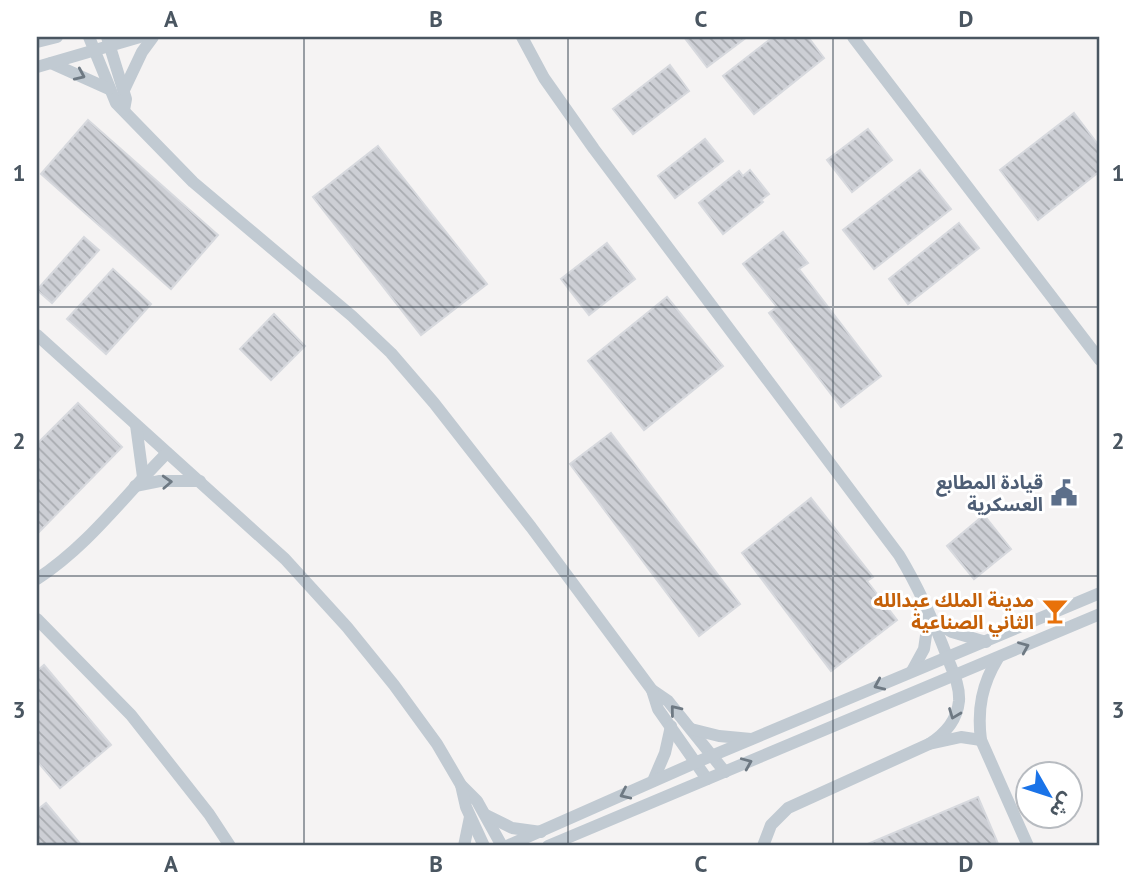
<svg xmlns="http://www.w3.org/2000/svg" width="1137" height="883" font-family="'PT Sans','Noto Sans Arabic',sans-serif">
<defs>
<pattern id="building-back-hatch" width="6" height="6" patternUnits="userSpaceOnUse" patternTransform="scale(1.75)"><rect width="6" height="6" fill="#cdcfd5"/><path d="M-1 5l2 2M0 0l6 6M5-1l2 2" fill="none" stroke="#a8abb0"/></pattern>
</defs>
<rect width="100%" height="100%" fill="#f5f3f3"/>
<!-- building -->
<g fill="url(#building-back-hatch)" stroke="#d7d9de" stroke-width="2">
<polygon points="684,37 747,37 707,67"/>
<polygon points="773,37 808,37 824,58 754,114 723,76"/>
<polygon points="670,65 689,91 633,134 613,109"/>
<polygon points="1074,113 1100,147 1100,171 1038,220 1000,170"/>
<polygon points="88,120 218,235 171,289 41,174"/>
<polygon points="868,129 892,160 852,192 827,160"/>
<polygon points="705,139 723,161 675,198 658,176"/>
<polygon points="378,146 487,284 421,335 313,197"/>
<polygon points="750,170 769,194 761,200 763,202 723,234 699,203 739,171 743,176"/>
<polygon points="920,170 951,209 874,269 843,230"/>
<polygon points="959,223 979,248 908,304 889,279"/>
<polygon points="783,232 808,263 799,269 881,376 841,407 769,313 777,307 743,264"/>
<polygon points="84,237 99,250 52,303 37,290"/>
<polygon points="607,243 635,279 589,315 561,279"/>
<polygon points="113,269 151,304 106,354 67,319"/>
<polygon points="667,297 723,366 644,430 588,361"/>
<polygon points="274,314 305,346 271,380 240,349"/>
<polygon points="78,403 122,447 37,534 37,444"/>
<polygon points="611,433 740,604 699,636 570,464"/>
<polygon points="811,498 873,577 867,581 897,620 831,671 742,553"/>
<polygon points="984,515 1011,549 974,579 947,546"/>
<polygon points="44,665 111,745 60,788 37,761 37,671"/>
<polygon points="978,797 999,846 863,846"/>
<polygon points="46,803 82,846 37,846 37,810"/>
</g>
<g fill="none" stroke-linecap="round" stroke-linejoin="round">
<!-- minor -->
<g stroke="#c1cad2" stroke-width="12">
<polyline points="89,37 116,103 193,182 352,316 391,353 434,403 531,527 652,690 668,701 725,772"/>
<polyline points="107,37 126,99 124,110"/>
<path d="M 522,37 L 544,78 L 594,149 L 899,555 C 919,588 934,622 948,659 C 953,672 960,686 959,701 C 957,721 945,734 929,744"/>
<polyline points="853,37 1100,360"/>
<polyline points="37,42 57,37"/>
<polyline points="51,63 109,89"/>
<polyline points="37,67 140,37"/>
<polyline points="124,90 142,52 153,37"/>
<polyline points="37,335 285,559 347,627 394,685 437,744 461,785 477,801 502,846"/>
<polyline points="136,425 143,477"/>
<polyline points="135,486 160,481 200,481"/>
<path d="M 37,579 C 89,545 123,497 167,453"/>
<polyline points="37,619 131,715 209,814 230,846"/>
<polyline points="933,621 952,632 986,642"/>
<path d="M 998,658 C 982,684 977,709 981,740 L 1028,846"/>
<polyline points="912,671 924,649 929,615"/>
<polyline points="652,690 658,709 707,779"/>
<polyline points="691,729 719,736 751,739"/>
<polyline points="653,781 665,753 671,726"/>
<polyline points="461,785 466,807 484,846"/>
<polyline points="486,815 512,828 541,832"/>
<polyline points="464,846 470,817"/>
<polyline points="507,846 697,762 1100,593"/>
<polyline points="548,846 1100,614"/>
<polyline points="763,846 771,825 788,808 929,744 961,737 981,740"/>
</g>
</g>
<!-- one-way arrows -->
<defs><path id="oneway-chevron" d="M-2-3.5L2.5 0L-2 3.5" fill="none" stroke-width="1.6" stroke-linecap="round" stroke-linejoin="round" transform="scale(1.75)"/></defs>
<g stroke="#6e7983">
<use href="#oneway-chevron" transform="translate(80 75) rotate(24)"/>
<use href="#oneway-chevron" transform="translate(167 482) rotate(-3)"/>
<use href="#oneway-chevron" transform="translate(1024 647) rotate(-23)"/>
<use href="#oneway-chevron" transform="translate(879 685) rotate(156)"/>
<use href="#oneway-chevron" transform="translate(675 710) rotate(-129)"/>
<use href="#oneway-chevron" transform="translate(954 714) rotate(111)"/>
<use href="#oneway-chevron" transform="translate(747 763) rotate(-23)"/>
<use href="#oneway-chevron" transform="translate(625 794) rotate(155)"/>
</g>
<!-- grid -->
<path fill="none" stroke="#4a5661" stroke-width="2" stroke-opacity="0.55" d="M 304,37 L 304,846M 568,37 L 568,846M 833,37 L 833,846M 37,307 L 1100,307M 37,576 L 1100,576"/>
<!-- icons -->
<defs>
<g id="civic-bare" transform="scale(2.1)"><path d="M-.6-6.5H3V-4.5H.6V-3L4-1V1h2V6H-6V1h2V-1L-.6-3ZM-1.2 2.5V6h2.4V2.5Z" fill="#5c6f8a" stroke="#fff" stroke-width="2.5" paint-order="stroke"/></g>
<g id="bar-bare" transform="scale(2.1)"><path d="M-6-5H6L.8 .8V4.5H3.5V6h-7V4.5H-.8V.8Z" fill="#e8710a" stroke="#fff" stroke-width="2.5" paint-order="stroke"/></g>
</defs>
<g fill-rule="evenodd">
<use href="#civic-bare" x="1064" y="493"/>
<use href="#bar-bare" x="1055" y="611"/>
</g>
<g text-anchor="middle" stroke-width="6" stroke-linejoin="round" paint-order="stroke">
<!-- service labels -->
<g font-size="19" font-weight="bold" fill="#4e5e75" stroke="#fff" text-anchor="end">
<text x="1043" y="489">قيادة المطابع<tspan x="1043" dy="22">العسكرية</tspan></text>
</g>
<!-- food labels -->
<g font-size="19" font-weight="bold" fill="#c56008" stroke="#fff" text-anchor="end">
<text x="1034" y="607">مدينة الملك عبدالله<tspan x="1034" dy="22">الثاني الصناعية</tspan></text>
</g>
</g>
<!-- border -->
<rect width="1137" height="883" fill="none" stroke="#ffffff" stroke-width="77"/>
<!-- north arrow -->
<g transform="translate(1049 795) rotate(129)"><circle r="33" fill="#ffffff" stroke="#b7bbc0" stroke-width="2"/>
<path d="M0-5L12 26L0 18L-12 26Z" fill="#1a73e8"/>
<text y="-10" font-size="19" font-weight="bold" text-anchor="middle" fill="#4a5661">ش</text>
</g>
<rect x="38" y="38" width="1060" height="806" fill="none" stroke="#4a5661" stroke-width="2.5"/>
<g font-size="23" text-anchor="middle" font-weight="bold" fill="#4a5661">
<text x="171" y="27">A</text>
<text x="436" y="27">B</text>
<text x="701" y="27">C</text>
<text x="966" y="27">D</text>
<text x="19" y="181">1</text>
<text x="1118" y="181">1</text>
<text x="19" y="449">2</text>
<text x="1118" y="449">2</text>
<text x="19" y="718">3</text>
<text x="1118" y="718">3</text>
<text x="171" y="872">A</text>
<text x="436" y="872">B</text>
<text x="701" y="872">C</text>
<text x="966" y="872">D</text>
</g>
</svg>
